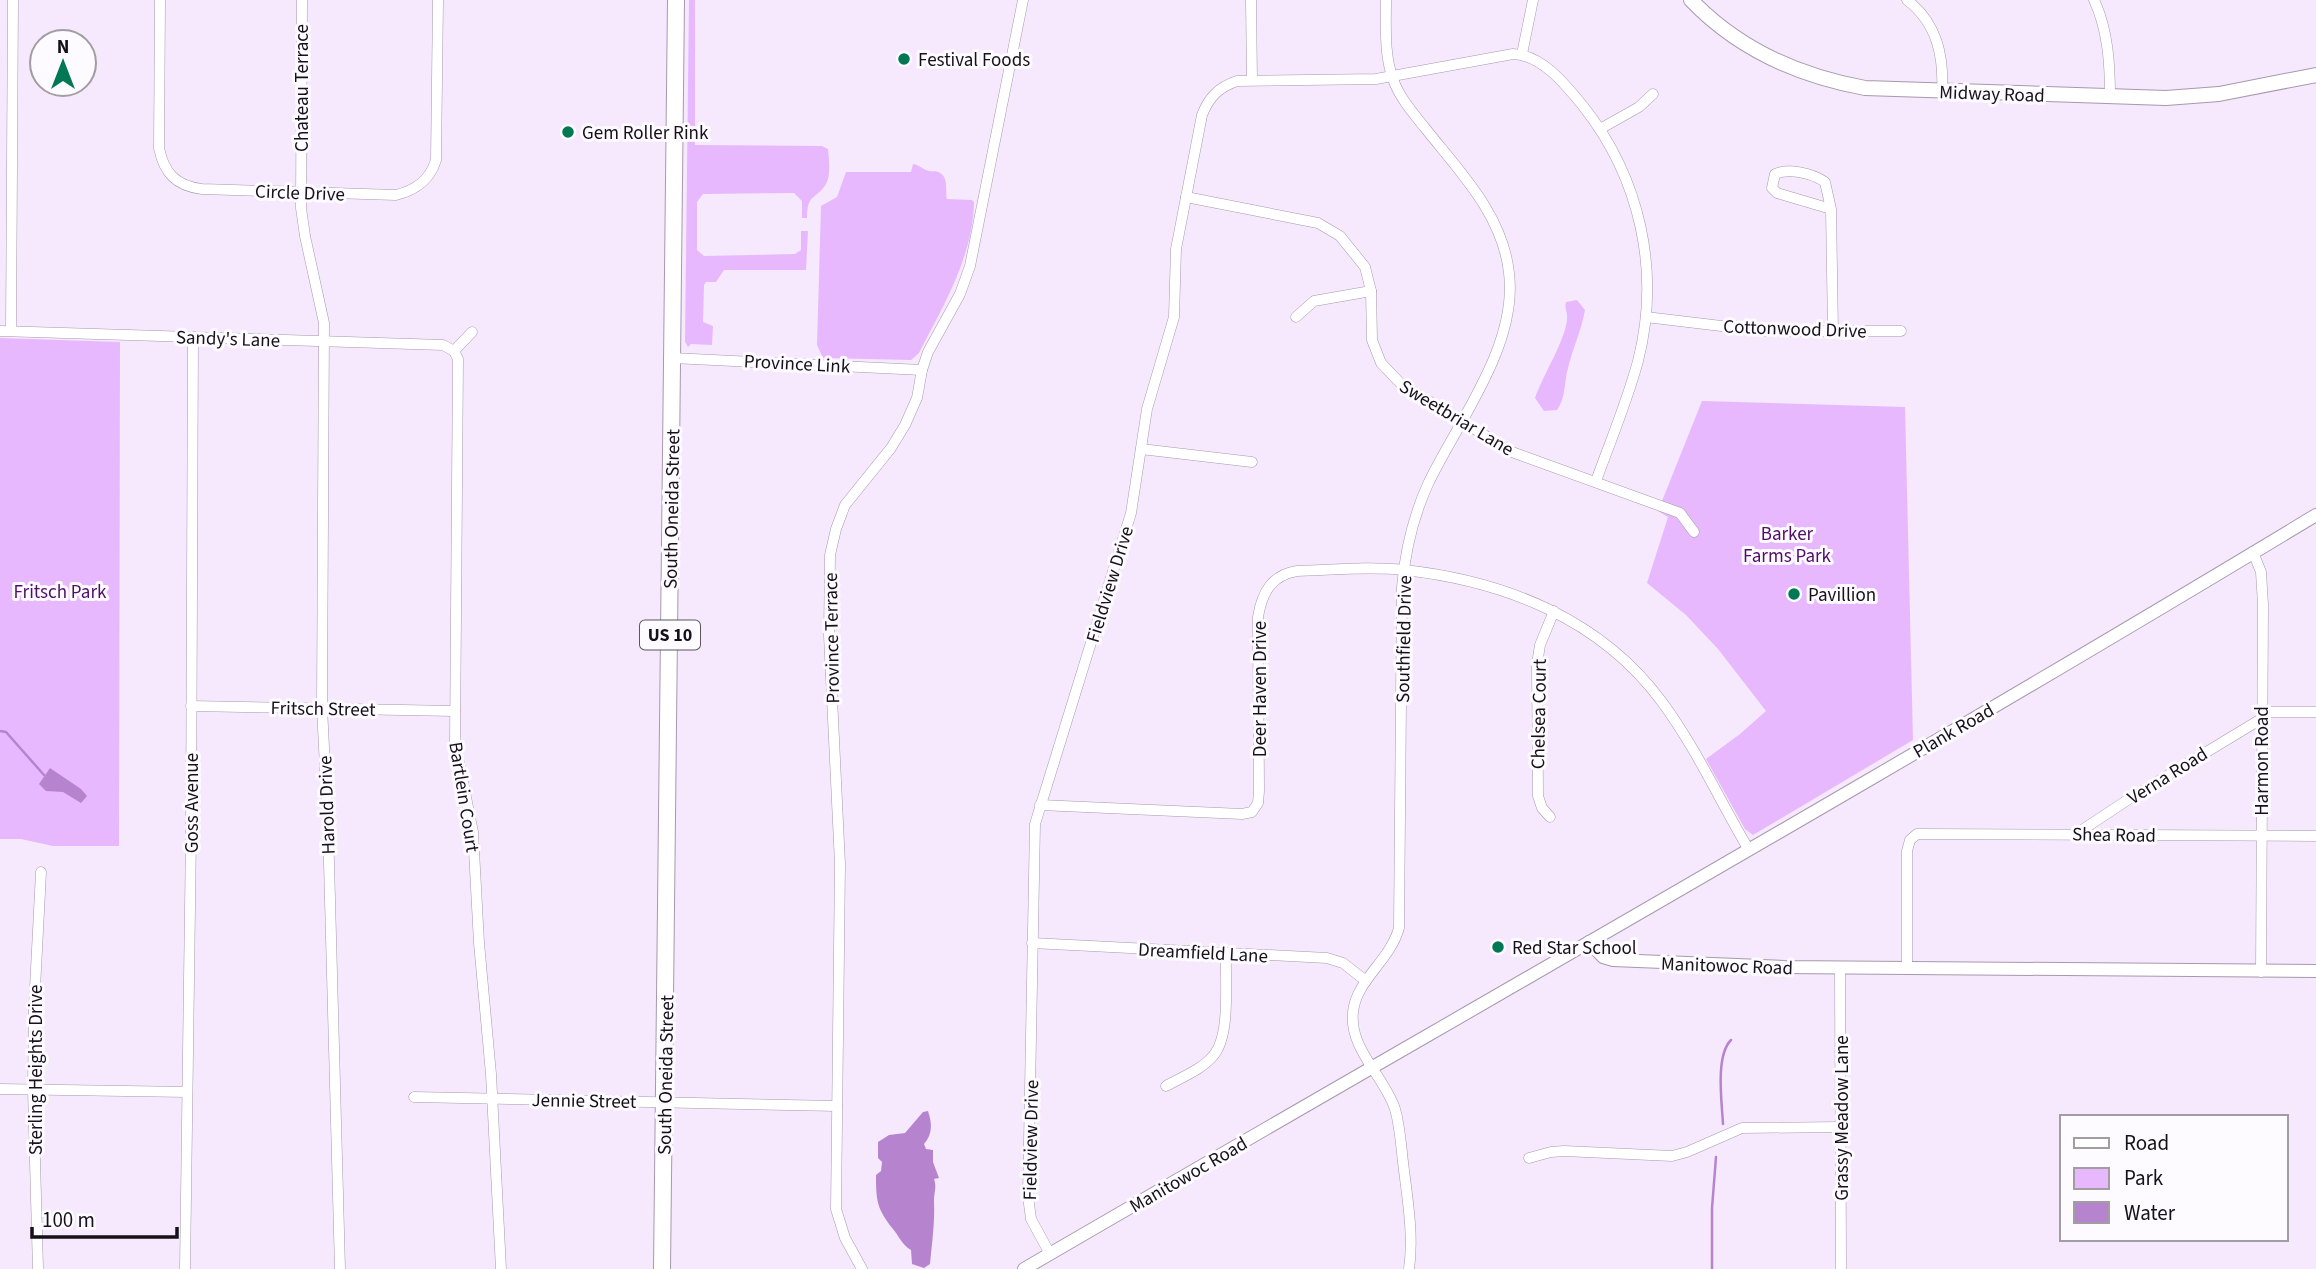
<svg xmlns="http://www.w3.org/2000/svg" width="2316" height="1269" font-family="'Source Sans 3',sans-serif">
<rect width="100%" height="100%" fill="#f6e9fd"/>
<!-- green -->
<g fill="#e7b8fd">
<path d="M 689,0 L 695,0 L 695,145 L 822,146 L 828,149 C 829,159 831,175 826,184 C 816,200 807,193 807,218 L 802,218 L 802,201 L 794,193 L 703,194 L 697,202 L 697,250 L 704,256 L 795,254 L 801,250 L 801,231 L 808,231 L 806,270 L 724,270 L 716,282 L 706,282 L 704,285 L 703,322 L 713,326 L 712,345 L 691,344 L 688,347 L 685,342 Z"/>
<path d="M 913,164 C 920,165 922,169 929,171 C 933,172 935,170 940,173 C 949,178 945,191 947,199 L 972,200 L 974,202 C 973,257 943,306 919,353 L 911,360 L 823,358 L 817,345 L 821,206 L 837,197 L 846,172 L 911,172 Z"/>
<path d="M 1577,300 L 1585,310 C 1581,332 1573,347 1568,368 C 1564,382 1566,398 1557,410 L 1544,411 L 1535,398 C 1542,377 1566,339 1567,319 C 1568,312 1564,309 1566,302 Z"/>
<polygon points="0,338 120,342 119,846 53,846 21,839 0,839"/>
<polygon points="1702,401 1905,407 1913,740 1753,835 1745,829 1706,759 1740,734 1766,711 1718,649 1686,615 1647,583 1668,517 1658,511"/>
</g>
<!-- water -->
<g fill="#b684ce">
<polygon points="50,768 81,789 87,796 81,803 63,792 46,791 39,784"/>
<path d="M 928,1111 C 932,1123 933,1134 924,1144 L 926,1149 L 933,1150 L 933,1162 L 939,1178 L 934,1179 C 937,1187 934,1192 934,1201 C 935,1222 932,1243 930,1264 L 924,1268 L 912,1264 L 911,1250 C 902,1245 899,1236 893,1229 C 877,1209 876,1201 876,1175 L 881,1171 L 882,1162 L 878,1158 L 878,1142 L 889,1135 L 905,1133 L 923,1112 Z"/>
</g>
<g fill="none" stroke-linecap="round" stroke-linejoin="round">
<!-- stream -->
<g stroke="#b684ce" stroke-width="2.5">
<polyline points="0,731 6,732 44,775"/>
<path d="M 1723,1124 C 1722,1103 1715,1056 1731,1040"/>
<polyline points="1712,1269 1712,1208 1716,1157"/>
</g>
<!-- minor casing -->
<g stroke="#a699ac" stroke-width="11">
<g id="minor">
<path d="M 160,0 L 159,148 C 164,173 176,186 202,189 L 396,195 C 416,190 430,180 436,160 L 438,0"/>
<polyline points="302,0 301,208 305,236 324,323 322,708 328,826 340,1269"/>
<polyline points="1251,0 1252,80"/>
<path d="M 1386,0 C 1386,26 1384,55 1393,79 C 1399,97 1413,113 1425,128 C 1460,172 1503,215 1509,273 C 1518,346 1458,421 1428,484 C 1413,517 1405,552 1402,587 L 1399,928 C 1390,961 1356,980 1353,1012 C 1349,1049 1384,1076 1395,1109 C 1400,1126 1401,1145 1403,1162 C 1407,1197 1414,1234 1409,1269"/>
<path d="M 1907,0 C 1937,23 1944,56 1942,92"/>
<path d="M 2094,0 C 2108,30 2110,64 2110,97"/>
<polyline points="1522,54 1533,0"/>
<polyline points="1600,129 1639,107 1653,94"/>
<polyline points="1186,197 1318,223 1340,236 1365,267 1371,291 1372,340 1381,363 1401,384 1512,452 1680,513 1694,532"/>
<path d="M 1831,209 L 1777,193 L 1772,188 L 1775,174 C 1789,168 1812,173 1825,182 L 1831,209 L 1833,331"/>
<polyline points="1296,317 1314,301 1371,291"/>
<polyline points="1646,317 1763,331 1901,331"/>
<polyline points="0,331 443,345 454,351"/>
<polyline points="11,331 13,0"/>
<polyline points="454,351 458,359 455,743 473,832 479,943 491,1074 501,1269"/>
<polyline points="454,351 472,332"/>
<polyline points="672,358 922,370"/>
<polyline points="1141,449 1252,462"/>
<polyline points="2253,552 2261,572 2263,605 2261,972"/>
<polyline points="191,706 455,711"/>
<polyline points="2261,712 2316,712"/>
<path d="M 1040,805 L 1242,814 L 1252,812 L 1258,803 L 1259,791 L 1258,617 C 1262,592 1272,575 1297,571 C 1332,570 1369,566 1404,570 C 1505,581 1601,619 1662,702 C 1696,748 1720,801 1749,850"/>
<polyline points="1550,817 1542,808 1538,796 1537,664 1540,645 1554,611"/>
<polyline points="2076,834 2129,799 2261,719"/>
<polyline points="1032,943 1327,958 1343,963 1366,981"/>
<polyline points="1840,968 1841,1269"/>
<polyline points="1907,969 1907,851 1910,840 1917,834 2316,836"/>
<path d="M 1166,1086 C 1182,1077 1201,1070 1213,1056 C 1231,1036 1225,981 1226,954"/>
<polyline points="0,1089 187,1092"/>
<polyline points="414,1097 837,1106"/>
<polyline points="1529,1158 1551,1152 1564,1151 1672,1156 1687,1152 1742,1128 1841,1127"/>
<path d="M 1050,1254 L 1031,1219 L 1028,1196 L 1035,824 L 1131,513 L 1147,409 L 1174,317 L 1176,249 L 1202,115 C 1209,97 1219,87 1237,81 L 1376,79 L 1513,54 C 1542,55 1565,84 1583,106 C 1640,178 1661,271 1638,361 C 1627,402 1610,442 1596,481"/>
<polyline points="38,1269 33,1089 34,1008 41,872"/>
<polyline points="185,1269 191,836 193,337"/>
<polyline points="862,1269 845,1238 836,1209 840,864 829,635 830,555 836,529 845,505 891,448 905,425 917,398 922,370 928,352 960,294 970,266 1023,0"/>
</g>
</g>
<!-- tertiary casing -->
<g stroke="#a699ac" stroke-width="14">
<g id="tertiary">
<polyline points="1589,942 1603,957 1613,960 1784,967 2316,971"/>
<path d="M 1024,1269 C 1455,1018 1889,773 2316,515"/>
</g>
</g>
<!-- secondary casing -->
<g stroke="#a699ac" stroke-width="16">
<path id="secondary" d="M 1691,0 C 1738,49 1799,76 1865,88 L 2166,98 L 2219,94 L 2316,75"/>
</g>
<!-- trunk casing -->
<g stroke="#a699ac" stroke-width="18">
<polyline id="trunk" points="662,1269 676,0"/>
</g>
<!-- minor -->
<use href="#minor" stroke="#fff" stroke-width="10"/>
<!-- tertiary -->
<use href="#tertiary" stroke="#fff" stroke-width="12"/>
<!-- secondary -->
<use href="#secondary" stroke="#fff" stroke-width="14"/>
<!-- trunk -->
<use href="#trunk" stroke="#fff" stroke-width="16"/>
</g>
<!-- markers -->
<g fill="#007854" stroke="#fdfbff" stroke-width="2.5">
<circle cx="904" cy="59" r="7"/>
<circle cx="568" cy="132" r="7"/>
<circle cx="1794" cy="594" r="7"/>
<circle cx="1498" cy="947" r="7"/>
</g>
<g text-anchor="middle" stroke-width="6" stroke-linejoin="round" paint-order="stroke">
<!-- shield labels -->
<rect fill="#fdfbff" stroke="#5b575d" stroke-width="2" x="640" y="620.5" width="60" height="29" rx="5"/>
<g font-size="18" font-weight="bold" fill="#161118">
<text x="670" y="641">US 10</text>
</g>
<!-- poi labels -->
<g font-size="19" fill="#161118" stroke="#fdfbff" text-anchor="start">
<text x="918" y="66">Festival Foods</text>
<text x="582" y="139">Gem Roller Rink</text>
<text x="1808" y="601">Pavillion</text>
<text x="1512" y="954">Red Star School</text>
</g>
<!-- street labels -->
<g font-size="19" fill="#161118" stroke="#fdfbff">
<text transform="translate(301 88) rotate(-90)" y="7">Chateau Terrace</text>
<text transform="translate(1992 93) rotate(2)" y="7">Midway Road</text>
<text transform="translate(300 192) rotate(2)" y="7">Circle Drive</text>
<text transform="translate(1795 328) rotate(2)" y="7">Cottonwood Drive</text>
<text transform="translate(228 338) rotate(2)" y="7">Sandy's Lane</text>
<text transform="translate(797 363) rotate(3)" y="7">Province Link</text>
<text transform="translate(1457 417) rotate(31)" y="7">Sweetbriar Lane</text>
<text transform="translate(671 509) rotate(-89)" y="7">South Oneida Street</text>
<text transform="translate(1109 584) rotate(-73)" y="7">Fieldview Drive</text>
<text transform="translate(831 638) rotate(-91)" y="7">Province Terrace</text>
<text transform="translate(1403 639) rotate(-89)" y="7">Southfield Drive</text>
<text transform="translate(1259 689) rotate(-90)" y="7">Deer Haven Drive</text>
<text transform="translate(323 708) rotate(1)" y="7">Fritsch Street</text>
<text transform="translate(1538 714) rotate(-89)" y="7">Chelsea Court</text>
<text transform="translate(1953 730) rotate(-30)" y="7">Plank Road</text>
<text transform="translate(2261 761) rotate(-90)" y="7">Harmon Road</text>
<text transform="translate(2167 775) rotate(-32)" y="7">Verna Road</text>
<text transform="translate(465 797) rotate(81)" y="7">Bartlein Court</text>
<text transform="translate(191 803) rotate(-90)" y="7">Goss Avenue</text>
<text transform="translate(326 805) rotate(-92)" y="7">Harold Drive</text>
<text transform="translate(2114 834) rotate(1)" y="7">Shea Road</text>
<text transform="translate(1203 952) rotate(3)" y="7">Dreamfield Lane</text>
<text transform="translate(1727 965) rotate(2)" y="7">Manitowoc Road</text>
<text transform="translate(35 1070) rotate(-90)" y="7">Sterling Heights Drive</text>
<text transform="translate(665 1075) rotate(-89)" y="7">South Oneida Street</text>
<text transform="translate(584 1100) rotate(1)" y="7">Jennie Street</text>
<text transform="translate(1841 1118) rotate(-90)" y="7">Grassy Meadow Lane</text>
<text transform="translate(1030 1140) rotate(-89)" y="7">Fieldview Drive</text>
<text transform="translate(1188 1174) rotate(-30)" y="7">Manitowoc Road</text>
</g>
<!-- park labels -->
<g font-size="19" fill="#500d69" stroke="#fdfbff">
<text x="1787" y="540">Barker<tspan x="1787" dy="22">Farms Park</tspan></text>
<text x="60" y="598">Fritsch Park</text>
</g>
</g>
<!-- legend -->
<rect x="2060" y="1115" width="228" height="126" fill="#fdfbff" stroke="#a19da3" stroke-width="2"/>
<rect x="2074" y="1138" width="35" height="10" fill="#ffffff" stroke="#a19da3" stroke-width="2"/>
<text x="2124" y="1150" font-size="21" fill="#161118">Road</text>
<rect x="2074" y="1168" width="35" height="21" fill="#e7b8fd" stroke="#a19da3" stroke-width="2"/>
<text x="2124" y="1185" font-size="21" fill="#161118">Park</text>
<rect x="2074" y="1202" width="35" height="21" fill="#b684ce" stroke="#a19da3" stroke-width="2"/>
<text x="2124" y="1220" font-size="21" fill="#161118">Water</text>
<!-- north arrow -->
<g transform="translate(63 63)"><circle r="33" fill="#fdfbff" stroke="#a19da3" stroke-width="2"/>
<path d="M0-5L12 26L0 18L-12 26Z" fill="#007854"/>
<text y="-10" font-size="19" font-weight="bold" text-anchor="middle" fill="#161118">N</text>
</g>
<!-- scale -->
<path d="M32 1227v10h145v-10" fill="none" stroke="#161118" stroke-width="3.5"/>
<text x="42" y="1227" font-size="21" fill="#161118" stroke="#fdfbff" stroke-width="5" paint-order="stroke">100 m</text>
</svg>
